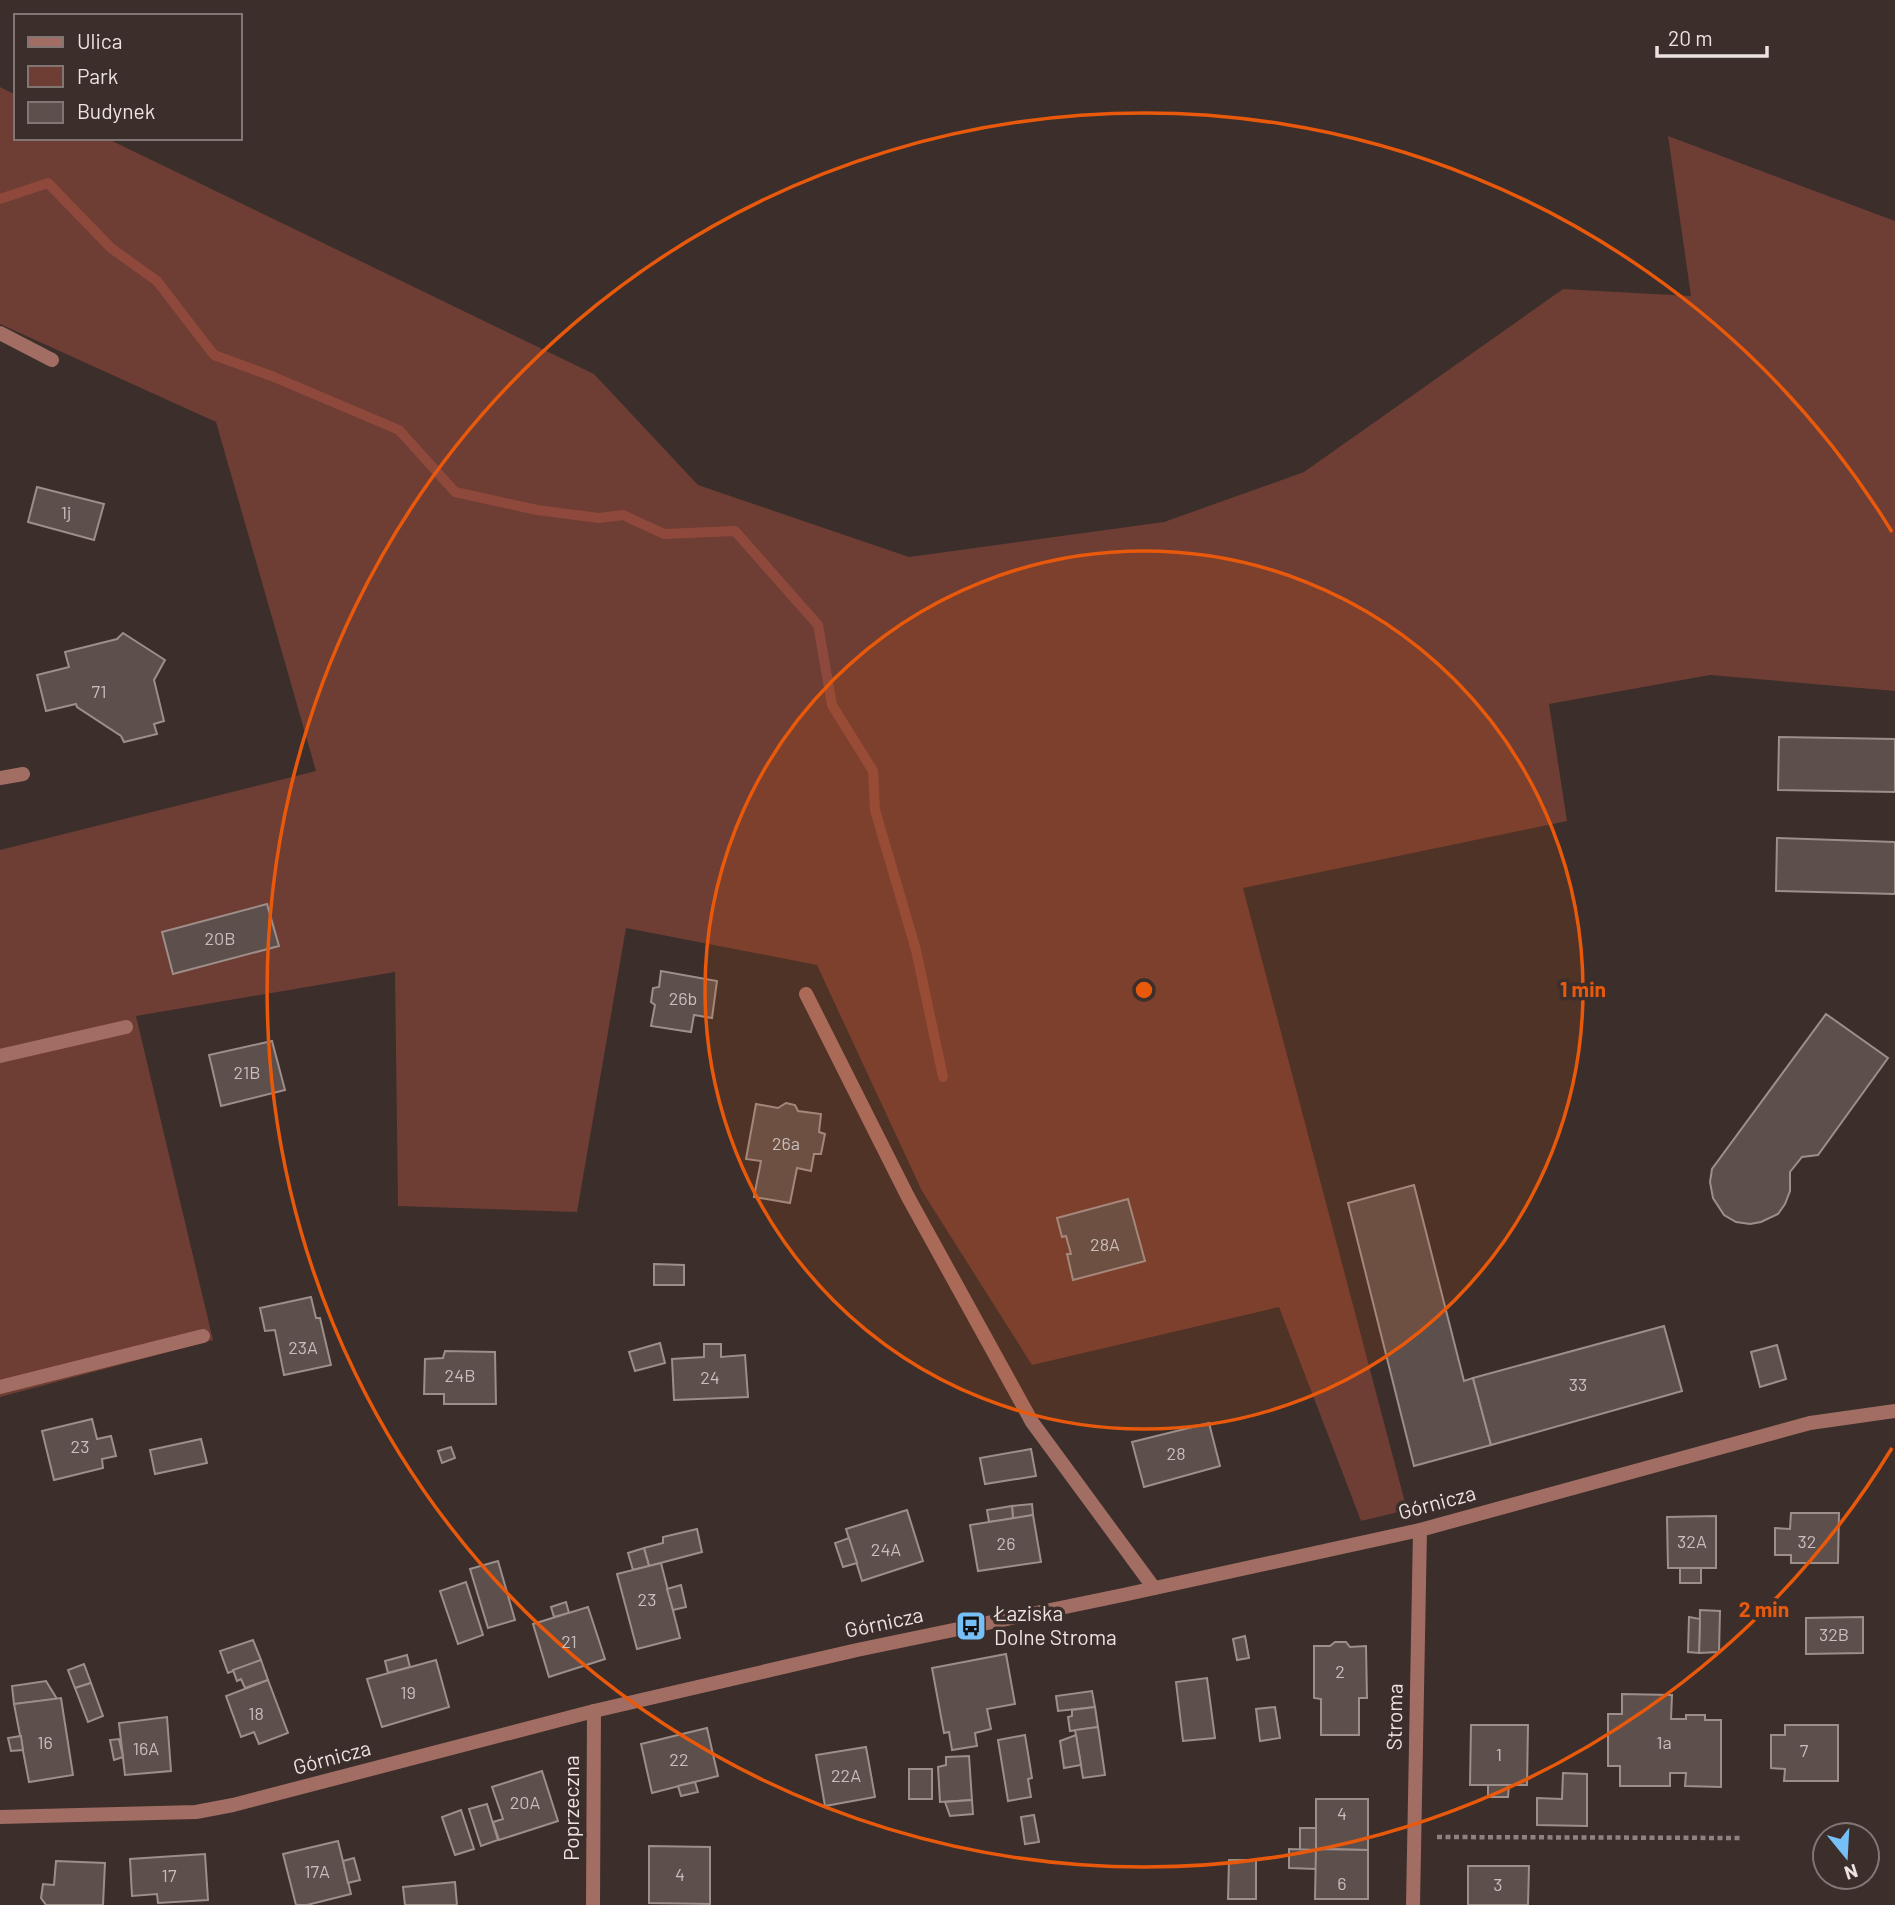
<svg xmlns="http://www.w3.org/2000/svg" width="1895" height="1905" font-family="Barlow,sans-serif">
<rect width="100%" height="100%" fill="#3b2e2b"/>
<!-- green -->
<polygon fill="#6e3d33" points="0,87 16,95 16,138 106,138 594,374 698,485 909,557 1164,522 1304,472 1563,289 1691,296 1668,136 1895,221 1895,691 1710,675 1549,704 1567,821 1243,888 1407,1510 1361,1521 1279,1307 1032,1365 922,1191 817,965 626,928 577,1212 398,1206 395,972 136,1016 213,1340 0,1397 0,850 316,771 216,422 0,324"/>
<g fill="none" stroke-linecap="round" stroke-linejoin="round">
<!-- stream -->
<polyline stroke="#8e493c" stroke-width="10" points="0,199 48,183 111,248 157,281 214,355 274,377 399,430 455,492 537,510 599,518 623,515 664,534 735,531 818,625 832,705 873,771 875,810 916,950 943,1077"/>
</g>
<!-- building -->
<g fill="#5d4f4b" stroke="#9d8e8a" stroke-width="2">
<polygon points="37,487 104,504 94,540 28,522"/>
<polygon points="123,633 165,660 154,680 164,721 154,724 157,734 124,742 121,736 77,707 76,704 46,711 37,675 69,667 65,652 117,639"/>
<polygon points="1779,737 1895,739 1895,792 1778,790"/>
<polygon points="1777,838 1895,842 1895,894 1776,891"/>
<polygon points="267,904 279,946 173,974 162,932"/>
<polygon points="661,971 717,981 712,1018 694,1015 691,1032 651,1026 655,1005 651,1002 653,988 659,987"/>
<polygon points="1826,1014 1888,1058 1818,1155 1802,1157 1790,1172 1790,1191 1785,1204 1778,1214 1761,1222 1750,1224 1736,1222 1724,1215 1713,1198 1710,1182 1712,1169"/>
<polygon points="272,1041 285,1090 221,1106 209,1055"/>
<polygon points="786,1103 795,1105 798,1111 821,1114 819,1132 825,1134 821,1154 814,1154 811,1171 797,1168 790,1203 754,1197 761,1161 746,1159 756,1104 778,1108"/>
<polygon points="1414,1185 1464,1381 1473,1378 1491,1445 1414,1466 1348,1203"/>
<polygon points="1128,1199 1145,1261 1073,1280 1067,1254 1071,1254 1066,1236 1062,1237 1057,1218"/>
<polygon points="654,1264 684,1265 684,1285 654,1285"/>
<polygon points="311,1297 316,1318 320,1318 331,1365 284,1375 275,1330 265,1331 260,1308"/>
<polygon points="1664,1326 1682,1391 1491,1445 1473,1378"/>
<polygon points="660,1343 665,1363 635,1371 629,1352"/>
<polygon points="704,1344 721,1344 721,1357 745,1355 748,1397 674,1400 672,1359 704,1357"/>
<polygon points="1777,1345 1786,1379 1760,1387 1751,1352"/>
<polygon points="445,1351 495,1352 496,1404 444,1404 444,1394 424,1394 425,1359 443,1358"/>
<polygon points="92,1419 97,1439 111,1436 116,1456 102,1459 103,1468 54,1480 42,1431"/>
<polygon points="1209,1423 1220,1466 1144,1487 1132,1442"/>
<polygon points="201,1439 207,1463 155,1474 150,1450"/>
<polygon points="451,1447 455,1458 442,1463 438,1451"/>
<polygon points="1031,1449 1036,1476 985,1484 980,1458"/>
<polygon points="1032,1504 1033,1515 1013,1519 1012,1506"/>
<polygon points="1012,1506 1013,1519 989,1522 987,1510"/>
<polygon points="907,1510 923,1561 862,1581 846,1529"/>
<polygon points="1791,1513 1839,1513 1838,1563 1791,1563 1791,1555 1775,1555 1775,1528 1790,1529"/>
<polygon points="1033,1515 1041,1562 978,1571 970,1525"/>
<polygon points="1716,1516 1716,1568 1668,1568 1667,1517"/>
<polygon points="697,1529 702,1552 649,1566 644,1548 663,1543 663,1537"/>
<polygon points="849,1538 857,1563 843,1567 835,1543"/>
<polygon points="644,1548 649,1566 633,1570 628,1553"/>
<polygon points="498,1561 515,1620 488,1628 470,1569"/>
<polygon points="661,1563 680,1638 637,1649 617,1574"/>
<rect x="1680" y="1568" width="21" height="15"/>
<polygon points="466,1582 483,1635 458,1644 440,1591"/>
<polygon points="681,1585 686,1607 673,1610 667,1589"/>
<polygon points="566,1602 569,1613 554,1617 551,1607"/>
<polygon points="588,1607 605,1659 549,1677 533,1624"/>
<polygon points="1700,1610 1720,1611 1719,1652 1699,1653"/>
<polygon points="1689,1617 1700,1619 1699,1653 1688,1652"/>
<polygon points="1863,1617 1863,1653 1806,1654 1806,1618"/>
<polygon points="1245,1636 1249,1658 1237,1660 1233,1639"/>
<polygon points="253,1640 261,1660 228,1673 220,1651"/>
<polygon points="1335,1642 1346,1642 1350,1647 1366,1646 1367,1698 1359,1698 1359,1735 1321,1735 1321,1699 1314,1698 1314,1646 1330,1646"/>
<polygon points="1006,1654 1015,1704 987,1709 991,1729 975,1733 977,1746 952,1750 949,1732 944,1733 932,1668"/>
<polygon points="407,1655 410,1667 388,1673 385,1661"/>
<polygon points="261,1660 268,1680 245,1688 241,1679 237,1681 233,1670"/>
<polygon points="436,1660 449,1707 382,1727 367,1679"/>
<polygon points="84,1664 91,1683 75,1688 68,1670"/>
<polygon points="1207,1678 1215,1738 1183,1741 1176,1682"/>
<polygon points="268,1680 288,1733 259,1744 254,1732 241,1737 226,1696"/>
<polygon points="46,1681 57,1699 14,1704 12,1686"/>
<polygon points="91,1683 103,1716 88,1722 75,1688"/>
<polygon points="1092,1691 1095,1707 1058,1711 1056,1696"/>
<polygon points="1622,1694 1672,1695 1671,1719 1686,1719 1686,1715 1705,1715 1705,1720 1721,1720 1721,1787 1685,1786 1686,1773 1670,1773 1670,1786 1620,1786 1620,1766 1608,1766 1608,1714 1622,1714"/>
<polygon points="61,1698 73,1775 29,1782 14,1704"/>
<polygon points="1095,1707 1098,1727 1070,1731 1068,1717 1072,1716 1072,1710"/>
<polygon points="1275,1707 1280,1738 1260,1741 1256,1709"/>
<polygon points="167,1717 171,1771 125,1775 119,1723"/>
<polygon points="1471,1725 1528,1725 1527,1785 1470,1785"/>
<polygon points="1785,1725 1838,1725 1838,1781 1784,1781 1785,1769 1771,1768 1771,1735 1785,1735"/>
<polygon points="1098,1727 1105,1775 1083,1778 1075,1730"/>
<polygon points="707,1728 718,1776 652,1793 641,1744"/>
<polygon points="1025,1735 1032,1778 1028,1779 1031,1797 1008,1801 998,1740"/>
<polygon points="1076,1735 1081,1765 1064,1768 1060,1741"/>
<polygon points="21,1736 23,1750 11,1751 8,1738"/>
<polygon points="119,1739 123,1757 114,1760 110,1740"/>
<polygon points="866,1747 875,1797 825,1806 816,1755"/>
<polygon points="969,1756 972,1800 940,1802 938,1767 946,1765 946,1757"/>
<rect x="909" y="1769" width="23" height="30"/>
<polygon points="542,1771 558,1821 499,1840 493,1822 503,1819 492,1787"/>
<polygon points="1563,1773 1587,1774 1587,1826 1537,1825 1537,1798 1562,1799"/>
<polygon points="695,1782 698,1792 681,1796 678,1786"/>
<polygon points="1488,1785 1509,1785 1508,1797 1488,1797"/>
<polygon points="1316,1799 1368,1799 1368,1850 1316,1849"/>
<polygon points="972,1800 973,1814 950,1816 945,1802"/>
<polygon points="487,1804 498,1840 481,1846 469,1809"/>
<polygon points="461,1810 474,1849 455,1855 442,1817"/>
<polygon points="1034,1815 1039,1842 1025,1844 1021,1817"/>
<rect x="1300" y="1828" width="16" height="22"/>
<polygon points="338,1841 351,1894 307,1905 296,1905 283,1854"/>
<polygon points="649,1846 710,1847 710,1904 649,1903"/>
<polygon points="1289,1849 1316,1850 1316,1869 1289,1868"/>
<polygon points="1316,1849 1368,1850 1368,1899 1315,1899"/>
<polygon points="205,1854 208,1900 158,1903 157,1894 132,1896 130,1859"/>
<polygon points="354,1858 360,1880 348,1883 343,1861"/>
<polygon points="1229,1860 1256,1860 1256,1899 1228,1899"/>
<polygon points="56,1861 105,1863 103,1905 46,1905 41,1898 43,1884 54,1885"/>
<polygon points="1468,1866 1529,1866 1528,1905 1468,1905"/>
<polygon points="455,1882 457,1905 405,1905 403,1887"/>
</g>
<g fill="none" stroke-linecap="round" stroke-linejoin="round">
<!-- path -->
<polyline stroke="#8d827f" stroke-width="4.5" stroke-dasharray="5 3.5" stroke-linecap="butt" points="1437,1837 1741,1838"/>
<!-- minor -->
<g stroke="#a26d62" stroke-width="14">
<polyline points="0,333 52,360"/>
<polyline points="0,778 23,774"/>
<polyline points="806,994 908,1197 1032,1422 1154,1588"/>
<polyline points="0,1056 126,1027"/>
<polyline points="0,1387 203,1336"/>
<polyline points="0,1817 196,1812 233,1805 594,1711 857,1650 1123,1595 1420,1530 1810,1423 1895,1411"/>
<polyline points="593,1905 594,1711"/>
<polyline points="1413,1905 1420,1530"/>
</g>
</g>
<!-- distance rings -->
<circle cx="1144" cy="990" r="439" fill="#e8590c" fill-opacity=".12"/>
<g fill="none" stroke="#e8590c" stroke-width="3.5">
<circle cx="1144" cy="990" r="439"/>
<path d="M1892 1448A877 877 0 1 1 1892 532"/>
</g>
<!-- icons -->
<defs>
<g id="bus-square" transform="scale(1.575)"><rect x="-9" y="-9" width="18" height="18" rx="4" fill="#76c0f7" stroke="#3b2e2b"/><path d="M-5-6H5V4H4V6H2V4H-2V6H-4V4H-5ZM-3.5-4V0h7V-4ZM-3.5 1.2v1.5H-2V1.2ZM2 1.2v1.5H3.5V1.2Z" fill="#111"/></g>
</defs>
<g fill-rule="evenodd">
<use href="#bus-square" x="971" y="1626"/>
</g>
<g text-anchor="middle" stroke-width="7" stroke-linejoin="round" paint-order="stroke">
<!-- number labels -->
<g font-size="18" fill="#c8bebc">
<text x="66" y="519">1j</text>
<text x="99" y="698">71</text>
<text x="220" y="945">20B</text>
<text x="683" y="1005">26b</text>
<text x="247" y="1079">21B</text>
<text x="786" y="1150">26a</text>
<text x="1105" y="1251">28A</text>
<text x="303" y="1354">23A</text>
<text x="460" y="1382">24B</text>
<text x="710" y="1384">24</text>
<text x="1578" y="1391">33</text>
<text x="80" y="1453">23</text>
<text x="1176" y="1460">28</text>
<text x="1692" y="1548">32A</text>
<text x="1807" y="1548">32</text>
<text x="1006" y="1550">26</text>
<text x="886" y="1556">24A</text>
<text x="647" y="1606">23</text>
<text x="1834" y="1641">32B</text>
<text x="569" y="1648">21</text>
<text x="1340" y="1678">2</text>
<text x="408" y="1699">19</text>
<text x="256" y="1720">18</text>
<text x="45" y="1749">16</text>
<text x="1664" y="1749">1a</text>
<text x="146" y="1755">16A</text>
<text x="1804" y="1757">7</text>
<text x="1499" y="1761">1</text>
<text x="679" y="1766">22</text>
<text x="846" y="1782">22A</text>
<text x="525" y="1809">20A</text>
<text x="1342" y="1820">4</text>
<text x="317" y="1878">17A</text>
<text x="680" y="1881">4</text>
<text x="169" y="1882">17</text>
<text x="1342" y="1890">6</text>
<text x="1498" y="1891">3</text>
</g>
<!-- street labels -->
<g font-size="21" fill="#ece3e1" stroke="#3b2e2b">
<text transform="translate(1437 1503) rotate(-15)" y="7">Górnicza</text>
<text transform="translate(884 1623) rotate(-12)" y="7">Górnicza</text>
<text transform="translate(1395 1717) rotate(-89)" y="7">Stroma</text>
<text transform="translate(332 1758) rotate(-15)" y="7">Górnicza</text>
<text transform="translate(572 1808) rotate(-90)" y="7">Poprzeczna</text>
</g>
<!-- poi labels -->
<g font-size="21" fill="#ece3e1" stroke="#3b2e2b" text-anchor="start">
<text x="994" y="1621">Łaziska<tspan x="994" dy="24">Dolne Stroma</tspan></text>
</g>
</g>
<circle cx="1144" cy="990" r="10" fill="#e8590c" stroke="#3b2e2b" stroke-width="3.5"/>
<g font-size="21" text-anchor="middle" font-weight="bold" fill="#e8590c" stroke="#3b2e2b" stroke-width="7" stroke-linejoin="round" paint-order="stroke">
<text x="1583" y="997">1 min</text>
<text x="1764" y="1617">2 min</text>
</g>
<!-- legend -->
<rect x="14" y="14" width="228" height="126" fill="#3b2e2b" stroke="#827674" stroke-width="2"/>
<rect x="28" y="37" width="35" height="10" fill="#a26d62" stroke="#827674" stroke-width="2"/>
<text x="77" y="49" font-size="21" fill="#ece3e1">Ulica</text>
<rect x="28" y="66" width="35" height="21" fill="#6e3d33" stroke="#827674" stroke-width="2"/>
<text x="77" y="84" font-size="21" fill="#ece3e1">Park</text>
<rect x="28" y="102" width="35" height="21" fill="#5d4f4b" stroke="#827674" stroke-width="2"/>
<text x="77" y="119" font-size="21" fill="#ece3e1">Budynek</text>
<!-- north arrow -->
<g transform="translate(1846 1856) rotate(162)"><circle r="33" fill="#3b2e2b" stroke="#827674" stroke-width="2"/>
<path d="M0-5L12 26L0 18L-12 26Z" fill="#76c0f7"/>
<text y="-10" font-size="19" font-weight="bold" text-anchor="middle" fill="#ece3e1">N</text>
</g>
<!-- scale -->
<path d="M1657 46v10h110v-10" fill="none" stroke="#ece3e1" stroke-width="3.5"/>
<text x="1668" y="46" font-size="21" fill="#ece3e1" stroke="#3b2e2b" stroke-width="5" paint-order="stroke">20 m</text>
</svg>
